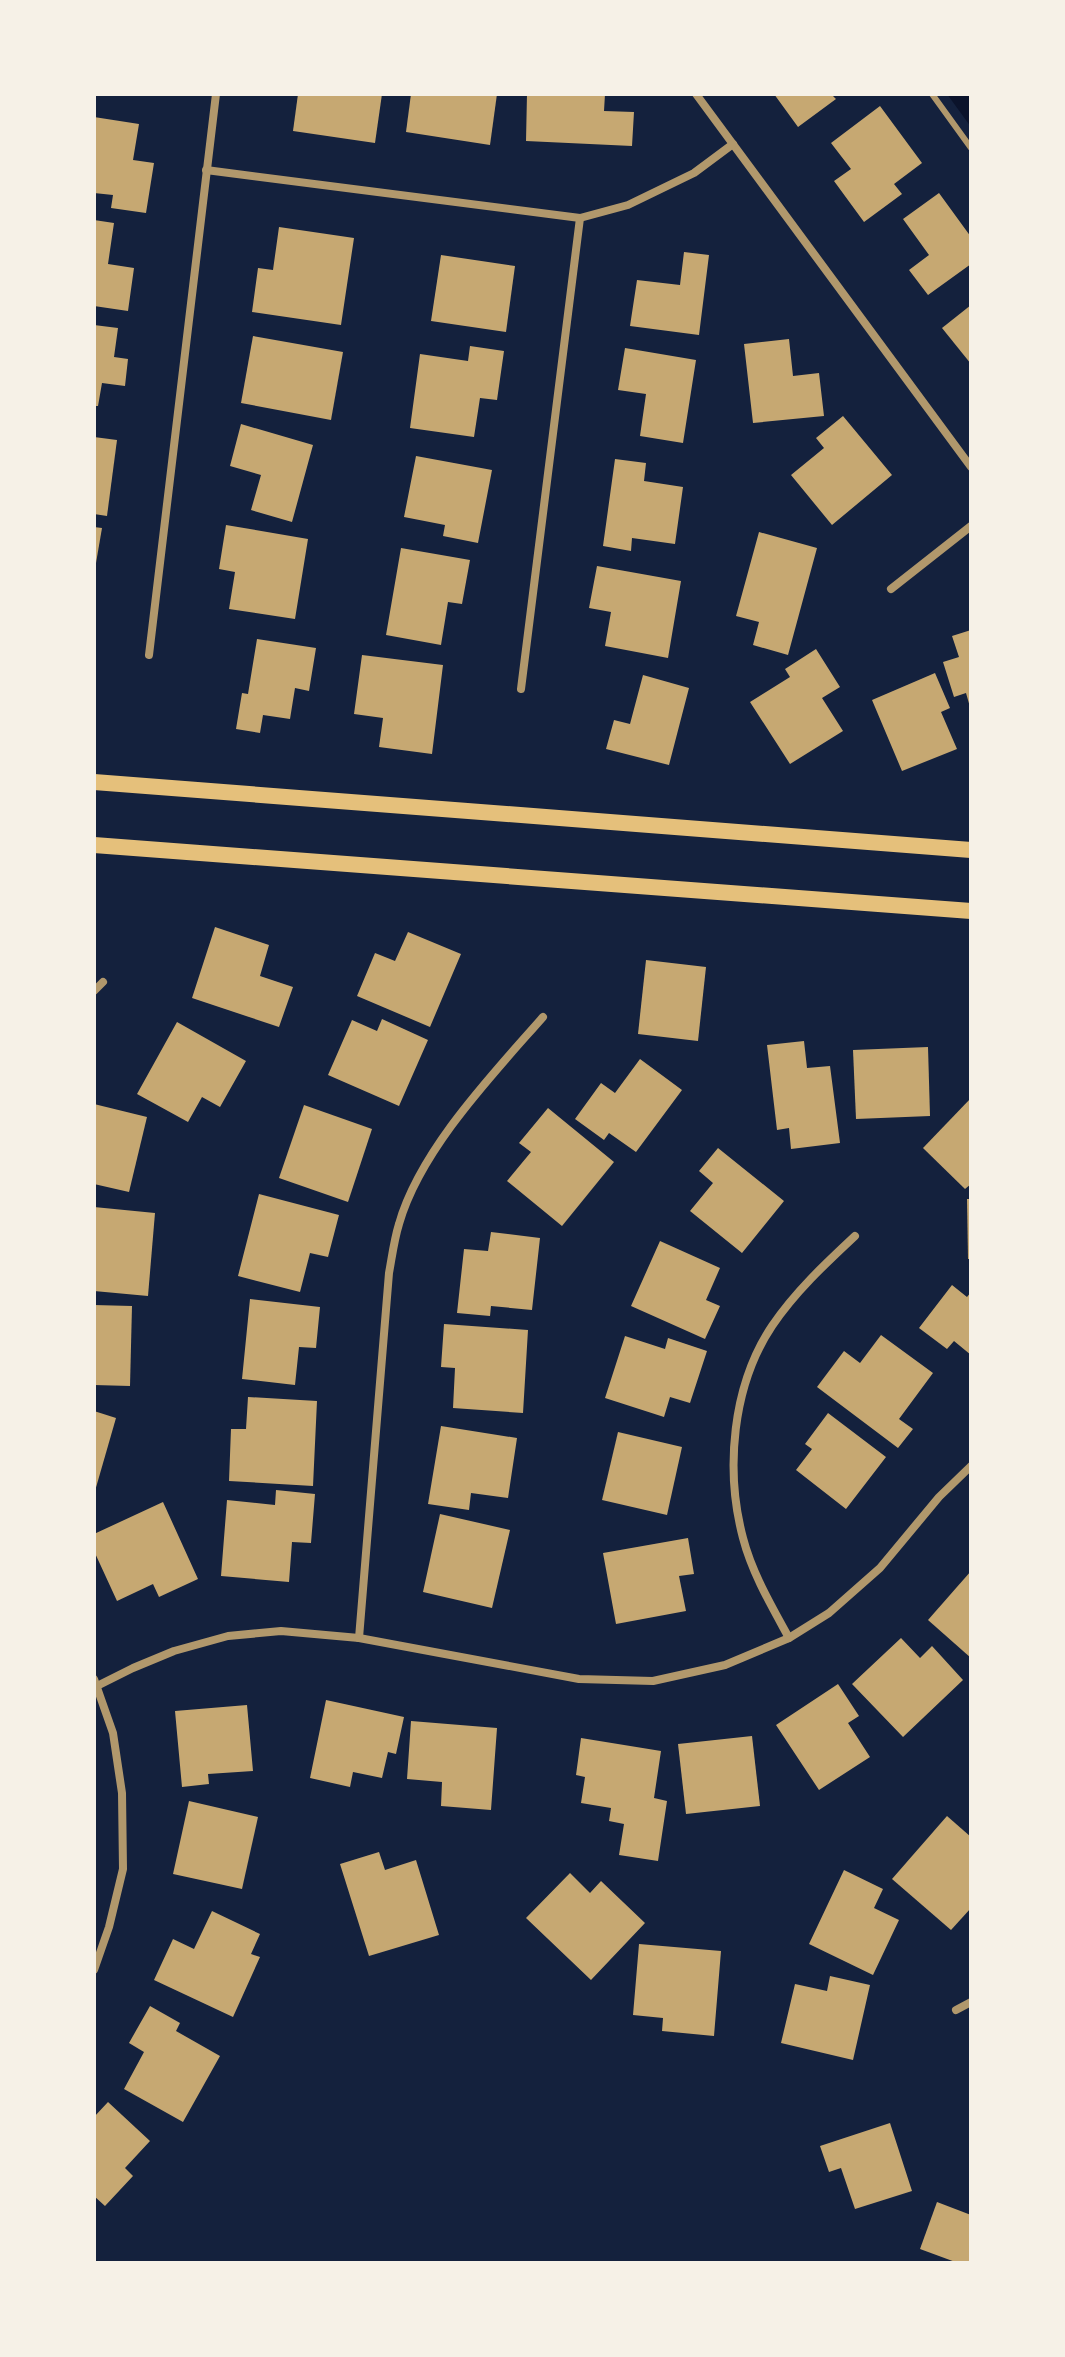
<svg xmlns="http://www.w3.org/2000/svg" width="1065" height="2357" font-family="Jost,sans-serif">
<rect width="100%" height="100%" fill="#14213d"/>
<!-- water -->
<polygon fill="#0b132b" points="947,94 971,94 971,127"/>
<!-- building -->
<g fill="#c6a872">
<polygon points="298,94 382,94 375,143 293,131"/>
<polygon points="411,94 497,94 490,145 406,132"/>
<polygon points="527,94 605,94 604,111 634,112 632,146 526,141"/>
<polygon points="774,94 835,94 833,96 836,99 798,127"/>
<polygon points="880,106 922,163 894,184 902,194 864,222 834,181 851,169 831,143"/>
<polygon points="94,117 139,124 133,160 154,163 146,213 111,208 113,195 94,193"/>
<polygon points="939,193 971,237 971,264 928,295 909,270 929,255 903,219"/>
<polygon points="94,220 114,223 108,264 134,268 128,311 94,306"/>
<polygon points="279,227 354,238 341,325 252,312 258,268 273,270"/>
<polygon points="684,252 709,255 699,335 630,326 637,280 680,285"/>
<polygon points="441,255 515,266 506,332 431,321"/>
<polygon points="971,305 971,364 942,328"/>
<polygon points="94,325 118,328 114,357 128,359 125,386 102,383 98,406 94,406"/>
<polygon points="253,336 343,352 331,420 241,403"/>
<polygon points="789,339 793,376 819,373 824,416 753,423 744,344"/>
<polygon points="470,346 504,351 497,400 480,398 474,437 410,428 420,354 468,361"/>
<polygon points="625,348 696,360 683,443 640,436 646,394 618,390"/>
<polygon points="843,416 892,475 832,525 791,475 824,448 816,438"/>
<polygon points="241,424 313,445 292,522 251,510 261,475 230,466"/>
<polygon points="94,437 117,440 107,516 94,514"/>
<polygon points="416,456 492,470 478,543 443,536 445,525 404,517"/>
<polygon points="615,459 646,463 644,481 683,487 675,544 632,538 631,551 603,546"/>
<polygon points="226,525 308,539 295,619 229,609 235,572 219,569"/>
<polygon points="94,527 102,528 96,563 94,563"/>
<polygon points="759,532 817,548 788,655 753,645 759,622 736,616"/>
<polygon points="401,548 470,560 462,604 448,602 441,645 386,635"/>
<polygon points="597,566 681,581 668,658 605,646 611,612 589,608"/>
<polygon points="971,630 971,707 970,707 966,693 954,697 943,662 959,657 952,636"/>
<polygon points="257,639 316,648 309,691 295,688 290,719 263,715 260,733 236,729 242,693 248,694"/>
<polygon points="816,649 840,687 822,698 843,731 790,764 750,702 790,677 785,669"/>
<polygon points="362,655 443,665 432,754 379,747 383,718 354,714"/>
<polygon points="935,673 950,708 941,712 957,749 902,771 872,700"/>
<polygon points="643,675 689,688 669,765 606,749 614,720 630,724"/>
<polygon points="215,927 269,945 260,976 293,987 279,1027 192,998"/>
<polygon points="408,932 461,954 430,1027 357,996 375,953 395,961"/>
<polygon points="646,960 706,967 698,1041 638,1034"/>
<polygon points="382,1019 428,1040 399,1106 328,1075 352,1020 377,1031"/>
<polygon points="177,1022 246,1061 220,1107 202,1097 188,1122 137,1094"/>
<polygon points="804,1041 807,1068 830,1066 840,1143 791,1149 789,1128 777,1130 767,1045"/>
<polygon points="928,1047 930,1116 856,1119 853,1050"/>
<polygon points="640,1059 682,1090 636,1152 609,1133 604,1140 575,1119 601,1083 615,1093"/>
<polygon points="971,1098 971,1184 965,1189 923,1148"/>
<polygon points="94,1104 147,1117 129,1192 94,1184"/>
<polygon points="304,1105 372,1129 348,1202 279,1178"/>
<polygon points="548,1108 614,1162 562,1226 507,1181 531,1152 519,1143"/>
<polygon points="718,1148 784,1201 742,1253 690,1211 713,1183 699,1171"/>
<polygon points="259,1194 339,1215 328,1257 310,1253 300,1292 238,1276"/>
<polygon points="967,1199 971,1199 971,1259 968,1259"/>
<polygon points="94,1207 155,1213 148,1296 94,1291"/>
<polygon points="491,1232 540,1238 532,1310 491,1306 490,1316 457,1313 464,1249 488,1251"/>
<polygon points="660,1241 720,1268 706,1300 720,1306 705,1339 631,1306"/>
<polygon points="952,1285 967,1297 971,1292 971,1355 954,1341 947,1349 919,1328"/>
<polygon points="250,1299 320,1307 316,1348 299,1347 295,1385 242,1379"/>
<polygon points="94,1305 132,1306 130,1386 94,1385"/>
<polygon points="444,1324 528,1330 523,1413 453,1408 455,1368 441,1367"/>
<polygon points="881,1335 933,1373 899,1419 913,1429 898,1448 817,1387 844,1351 860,1363"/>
<polygon points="625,1336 665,1349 668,1338 707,1351 690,1403 670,1397 664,1417 605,1398"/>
<polygon points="248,1397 317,1401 313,1486 229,1481 231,1429 246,1429"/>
<polygon points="94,1411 116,1418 95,1491 94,1490"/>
<polygon points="828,1413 886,1457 846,1509 796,1470 812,1449 805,1444"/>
<polygon points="441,1426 517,1438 508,1498 471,1493 469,1510 428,1504"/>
<polygon points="618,1432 682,1447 667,1515 602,1500"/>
<polygon points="276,1490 315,1494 311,1543 292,1542 289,1582 221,1576 227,1500 275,1505"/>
<polygon points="163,1502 198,1579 159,1597 153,1584 117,1601 94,1551 94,1534"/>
<polygon points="440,1514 510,1530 492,1608 423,1592"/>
<polygon points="688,1538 694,1574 679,1576 686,1611 616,1624 603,1553"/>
<polygon points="971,1571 971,1658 928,1620"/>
<polygon points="901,1638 920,1658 932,1646 963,1680 903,1737 852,1684"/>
<polygon points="838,1684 859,1716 848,1723 870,1757 819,1790 776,1725"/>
<polygon points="326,1700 404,1717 396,1754 388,1752 382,1778 353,1772 350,1787 310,1778"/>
<polygon points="247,1705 253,1771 208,1774 209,1784 182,1787 175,1711"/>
<polygon points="411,1721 497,1728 491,1810 441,1806 442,1782 407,1779"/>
<polygon points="752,1736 760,1806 686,1814 678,1744"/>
<polygon points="581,1738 661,1751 654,1798 667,1801 658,1861 619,1855 624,1824 609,1821 611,1808 581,1803 585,1777 576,1775"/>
<polygon points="189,1801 258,1817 242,1889 173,1874"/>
<polygon points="947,1816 971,1837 971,1908 951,1930 892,1879"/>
<polygon points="379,1852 385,1870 416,1860 439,1935 369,1956 340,1864"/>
<polygon points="844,1870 883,1889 874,1908 899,1920 873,1975 809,1944"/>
<polygon points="570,1873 590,1893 601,1881 645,1923 591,1980 526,1918"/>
<polygon points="212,1911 260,1934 251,1954 260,1957 233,2017 154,1980 173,1939 194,1949"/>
<polygon points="639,1944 721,1951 714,2036 662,2031 663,2018 633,2015"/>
<polygon points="830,1976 870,1985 853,2060 781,2043 795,1984 827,1991"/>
<polygon points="150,2006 180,2023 176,2031 220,2056 183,2122 124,2089 144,2052 129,2043"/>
<polygon points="108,2102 150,2141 125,2168 133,2176 105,2206 94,2196 94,2117"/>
<polygon points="890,2123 912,2191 855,2209 841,2168 829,2172 820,2146"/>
<polygon points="937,2202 971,2215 971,2263 958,2263 920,2249"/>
</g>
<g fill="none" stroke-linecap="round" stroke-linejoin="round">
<!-- service -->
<polyline stroke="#b1986c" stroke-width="6" points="932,94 971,148"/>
<!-- minor -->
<g stroke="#b1986c" stroke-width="8">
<polyline points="696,94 971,467"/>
<polyline points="206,170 580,218 628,205 694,173 733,144"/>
<polyline points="891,589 971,526"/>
<polyline points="149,655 216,94"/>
<polyline points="521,689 580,218"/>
<polyline points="94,991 103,982"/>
<path d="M 359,1638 L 389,1273 C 392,1257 394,1240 399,1224 C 420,1150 493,1074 543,1017"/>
<path d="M 789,1638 C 772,1607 752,1573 743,1538 C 725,1470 732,1386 772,1326 C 795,1292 825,1264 855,1236"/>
<polyline points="94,1679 113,1733 122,1793 123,1869 109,1927 94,1970"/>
<polyline points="97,1686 133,1668 174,1651 228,1636 281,1631 359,1638 579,1679 653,1681 725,1665 789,1638 829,1613 880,1568 939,1497 971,1466"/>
<polyline points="956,2010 971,2002"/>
</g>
<!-- secondary -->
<g stroke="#e5c07b" stroke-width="16">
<polyline points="94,782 971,850"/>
<polyline points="94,845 971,911"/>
</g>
</g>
<!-- border -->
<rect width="1065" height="2357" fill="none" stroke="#f6f1e7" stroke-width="192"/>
</svg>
